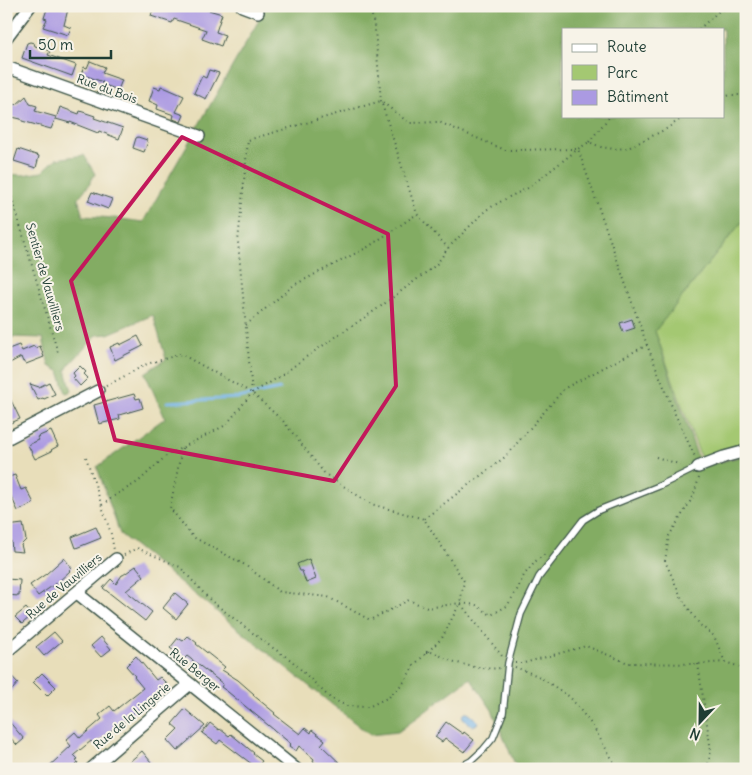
<svg xmlns="http://www.w3.org/2000/svg" width="752" height="775" font-family="Delius,sans-serif">
<rect width="100%" height="100%" fill="#f7f3e8"/>
<filter id="ink" filterUnits="userSpaceOnUse"><feTurbulence type="fractalNoise" baseFrequency=".02" numOctaves="2"/><feDisplacementMap in="SourceGraphic" scale="10" xChannelSelector="R" yChannelSelector="G"/><feConvolveMatrix kernelMatrix="1 2 1 2 8 2 1 2 1" color-interpolation-filters="sRGB"/></filter>
<filter id="wash" filterUnits="userSpaceOnUse"><feTurbulence type="fractalNoise" baseFrequency=".0096" numOctaves="4" result="noise"/><feDisplacementMap in="SourceGraphic" scale="20" xChannelSelector="R" yChannelSelector="G"/><feGaussianBlur stdDeviation="1.12" result="paint"/><feColorMatrix in="noise" values="0 0 0 0 0 0 0 0 0 0 0 0 0 0 0 0 0 1.4 0 .05"/><feComposite in="paint" operator="in"/></filter>
<g filter="url(#wash)">
<rect width="100%" height="100%" fill="#e8deba"/>
<!-- green -->
<polygon fill="#a4c872" stroke="#628253" points="746,219 746,448 704,462 700,456 655,331 740,224"/>
<!-- forest -->
<path fill="#83ac64" stroke="#51744c" fill-rule="evenodd" d="M 267,6 L 746,6 L 746,219 L 740,224 L 655,331 L 701,467 L 746,455 L 746,769 L 518,769 L 514,762 L 492,710 L 470,678 L 398,732 L 370,735 L 120,534 L 97,467 L 165,418 L 145,373 L 166,359 L 153,315 L 108,334 L 97,335 L 69,365 L 66,370 L 72,391 L 66,393 L 59,371 L 49,366 L 43,338 L 9,337 L 6,338 L 6,174 L 22,175 L 42,172 L 56,159 L 84,155 L 95,174 L 89,185 L 78,198 L 83,216 L 114,218 L 143,222 ZM 563,29 L 723,29 L 723,116 L 563,116 Z"/>
<!-- water -->
<polygon fill="#74b4e8" stroke="#4a788e" points="465,713 468,713 478,721 477,724 473,726 463,719 462,716"/>
<g fill="none" stroke-linecap="round" stroke-linejoin="round">
<!-- stream -->
<polyline stroke="#74b4e8" stroke-width="3" points="167,402 238,398 280,389"/>
</g>
<g id="blocks">
<!-- building -->
<g fill="#ab9ae2">
<polygon points="51,6 59,6 68,9 64,25 71,28 68,35 43,27 47,19 44,18 47,9"/>
<polygon points="154,6 195,6 222,14 216,32 225,35 221,46 202,39 206,30 174,19 172,23 151,16"/>
<polygon points="30,42 34,43 35,46 50,51 48,55 76,65 72,76 22,58 27,43"/>
<polygon points="90,61 105,67 102,73 122,80 118,90 102,84 103,82 81,74 84,67 87,68"/>
<polygon points="209,70 219,73 206,99 194,93 202,76 206,78"/>
<polygon points="161,86 184,96 176,112 184,115 181,122 173,119 174,115 157,109 158,105 149,101 154,87 160,89"/>
<polygon points="26,96 30,104 37,106 35,111 56,117 51,129 22,121 21,119 12,117 6,120 6,102 16,105"/>
<polygon points="60,107 79,114 80,111 95,116 94,118 123,128 119,139 99,131 98,133 70,122 70,123 56,119"/>
<polygon points="138,137 147,140 147,142 148,142 144,152 133,148 136,138"/>
<polygon points="18,149 39,156 36,168 14,161"/>
<polygon points="92,192 112,199 108,209 88,201"/>
<polygon points="632,319 635,328 623,332 620,323"/>
<polygon points="138,336 143,346 115,360 110,347 119,343 120,345"/>
<polygon points="19,345 22,351 34,346 35,348 40,346 44,357 26,364 24,361 23,362 21,357 6,365 6,350"/>
<polygon points="80,366 86,372 84,374 88,378 80,386 73,378 75,376 73,373"/>
<polygon points="49,382 55,394 44,399 43,398 38,400 30,384 39,387"/>
<polygon points="6,390 20,419 6,425"/>
<polygon points="134,394 136,399 140,398 143,408 119,415 120,419 99,424 94,405"/>
<polygon points="51,431 58,446 51,450 52,451 35,459 28,445 39,440 37,437"/>
<polygon points="15,475 21,490 26,488 34,503 18,511 9,492 6,493 6,478"/>
<polygon points="23,524 26,540 21,545 23,552 12,551 11,541 9,541 7,526"/>
<polygon points="96,527 101,538 76,548 72,537"/>
<polygon points="64,558 72,568 69,570 70,571 58,582 38,596 30,585 46,574"/>
<polygon points="309,559 316,579 306,583 302,571 300,571 297,564"/>
<polygon points="136,566 144,576 126,591 152,612 145,621 103,588 111,579 116,584 122,575 123,575"/>
<polygon points="6,579 20,580 19,596 6,595"/>
<polygon points="175,593 188,604 176,619 163,608"/>
<polygon points="26,608 32,615 22,624 15,617"/>
<polygon points="54,632 62,641 44,656 36,647"/>
<polygon points="188,636 197,643 196,644 225,667 222,670 238,680 254,694 253,695 275,713 274,714 300,734 305,728 311,733 312,730 325,740 321,745 346,769 322,769 313,761 314,759 299,746 296,751 289,746 291,744 228,692 221,687 223,684 187,656 184,659 170,648 178,638 183,641"/>
<polygon points="101,637 111,649 101,657 91,646"/>
<polygon points="136,656 156,680 160,677 167,684 119,725 119,724 94,745 91,741 74,755 78,759 76,760 78,763 72,769 46,769 71,746 66,740 75,732 80,738 102,719 99,715 110,706 114,711 143,688 134,677 135,676 126,666"/>
<polygon points="6,670 18,683 6,697"/>
<polygon points="42,673 56,687 47,696 33,682"/>
<polygon points="185,709 205,726 177,751 167,740 178,729 172,724"/>
<polygon points="6,718 24,739 17,745 6,733"/>
<polygon points="446,722 463,734 464,732 474,740 464,752 445,738 442,742 435,737"/>
<polygon points="210,723 219,730 220,729 229,736 231,734 254,753 253,754 262,761 257,768 220,740 217,744 202,733"/>
<polygon points="142,751 151,762 143,769 133,769 128,763"/>
</g>
</g>
</g>
<g filter="url(#ink)">
<use href="#blocks" fill-opacity="0" stroke="#3d5548" stroke-width="1"/>
<g fill="none" stroke-linecap="round" stroke-linejoin="round">
<!-- lane casing -->
<g stroke="#3d5548" stroke-width="8">
<polyline id="lane" points="456,769 471,761 483,750 493,738 503,713 508,663 521,614 539,577 583,520 599,510 659,486 698,467"/>
</g>
<!-- street casing -->
<g stroke="#3d5548" stroke-width="14">
<g id="street">
<polyline points="242,6 258,12"/>
<polyline points="6,38 30,6"/>
<polyline points="6,67 199,136"/>
<polyline points="6,439 98,391"/>
<polyline points="698,467 724,457 746,451"/>
<polyline points="77,593 296,769"/>
<polyline points="6,652 116,559"/>
<polyline points="91,769 190,684"/>
</g>
</g>
<!-- path -->
<g stroke="#3d5548" stroke-width="2" stroke-dasharray="1 4" stroke-linecap="butt">
<polyline points="370,6 375,30 381,101 417,214 448,248"/>
<polyline points="699,29 719,11 730,6"/>
<polyline points="723,97 731,95 746,95"/>
<polyline points="589,142 610,116"/>
<polyline points="6,178 58,353"/>
<polyline points="246,325 294,285 368,247 417,214"/>
<polyline points="106,386 147,364 181,354 252,393 283,421 325,474 371,504 424,519 464,581 460,603 502,656"/>
<polyline points="252,393 238,242 248,140 381,101 409,123 439,122 505,150 578,149 647,345 675,414 695,457"/>
<polyline points="182,448 170,508 193,537 245,565 280,592 328,597 370,620 409,600 427,608 460,603"/>
<polyline points="86,457 111,534 114,550"/>
<polyline points="656,457 682,465"/>
<polyline points="699,478 693,497 669,536 665,561 682,599 700,625 714,636 725,662 746,669"/>
<polyline points="102,505 117,494 138,482 166,456 226,425 252,393 281,376 303,359 380,307 436,265 448,248 486,210 509,197 528,188 578,149 589,142 601,147 614,149 628,148 666,129 685,116"/>
<polyline points="424,519 505,457 565,388 647,345"/>
<polyline points="124,555 137,548 180,567 210,600 267,644 291,660 330,698 347,706 368,707 389,697 405,681 414,665 442,638 460,603 476,605 491,615 507,606 517,590 524,575 536,561 545,554"/>
<path d="M 426,652 C 438,651 441,658 452,661 C 466,666 485,670 500,668"/>
<polyline points="515,663 524,663 586,646 628,663 698,664 725,662"/>
<polyline points="698,664 711,751 707,769"/>
<polyline points="515,667 538,676 570,697 592,725 618,769"/>
</g>
<!-- lane -->
<use href="#lane" stroke="#fff" stroke-width="5.5"/>
<!-- street -->
<use href="#street" stroke="#fff" stroke-width="11"/>
</g>
</g>
<!-- marked area -->
<path fill="none" stroke="#c2185b" stroke-width="4" stroke-linejoin="round" d="M 182,137 L 388,234 L 396,386 L 334,481 L 115,440 L 71,281 Z"/>
<g text-anchor="middle" stroke-width="4" stroke-linejoin="round" paint-order="stroke">
<!-- street labels -->
<g font-size="12" fill="#1f3d34" stroke="#f7f3e8">
<text transform="translate(107 89) rotate(20)" y="4">Rue du Bois</text>
<text transform="translate(45 277) rotate(74)" y="4">Sentier de Vauvilliers</text>
<text transform="translate(64 586) rotate(-40)" y="4">Rue de Vauvilliers</text>
<text transform="translate(195 670) rotate(39)" y="4">Rue Berger</text>
<text transform="translate(132 716) rotate(-40)" y="4">Rue de la Lingerie</text>
</g>
</g>
<!-- margin -->
<rect width="752" height="775" fill="none" stroke="#f7f3e8" stroke-width="25"/>
<!-- legend -->
<rect x="562" y="28" width="162" height="90" fill="#f7f3e8" stroke="#a1aaa0"/>
<rect x="572" y="44" width="25" height="8" fill="#ffffff" stroke="#a1aaa0"/>
<text x="607" y="52" font-size="15" fill="#1f3d34">Route</text>
<rect x="572" y="65" width="25" height="15" fill="#a4c872" stroke="#a1aaa0"/>
<text x="607" y="78" font-size="15" fill="#1f3d34">Parc</text>
<rect x="572" y="90" width="25" height="15" fill="#ab9ae2" stroke="#a1aaa0"/>
<text x="607" y="102" font-size="15" fill="#1f3d34">Bâtiment</text>
<!-- north arrow -->
<g transform="translate(700 722) rotate(202)" stroke="#f7f3e8" stroke-width="4" paint-order="stroke">
<path d="M0-4L9 19L0 12L-9 19Z" fill="#1f3d34"/>
<text y="-8" font-size="14" font-weight="bold" text-anchor="middle" fill="#1f3d34">N</text>
</g>
<!-- scale -->
<path d="M30 50v8h81v-8" fill="none" stroke="#1f3d34" stroke-width="2.5"/>
<text x="38" y="50" font-size="15" fill="#1f3d34" stroke="#f7f3e8" stroke-width="4" paint-order="stroke">50 m</text>
</svg>
